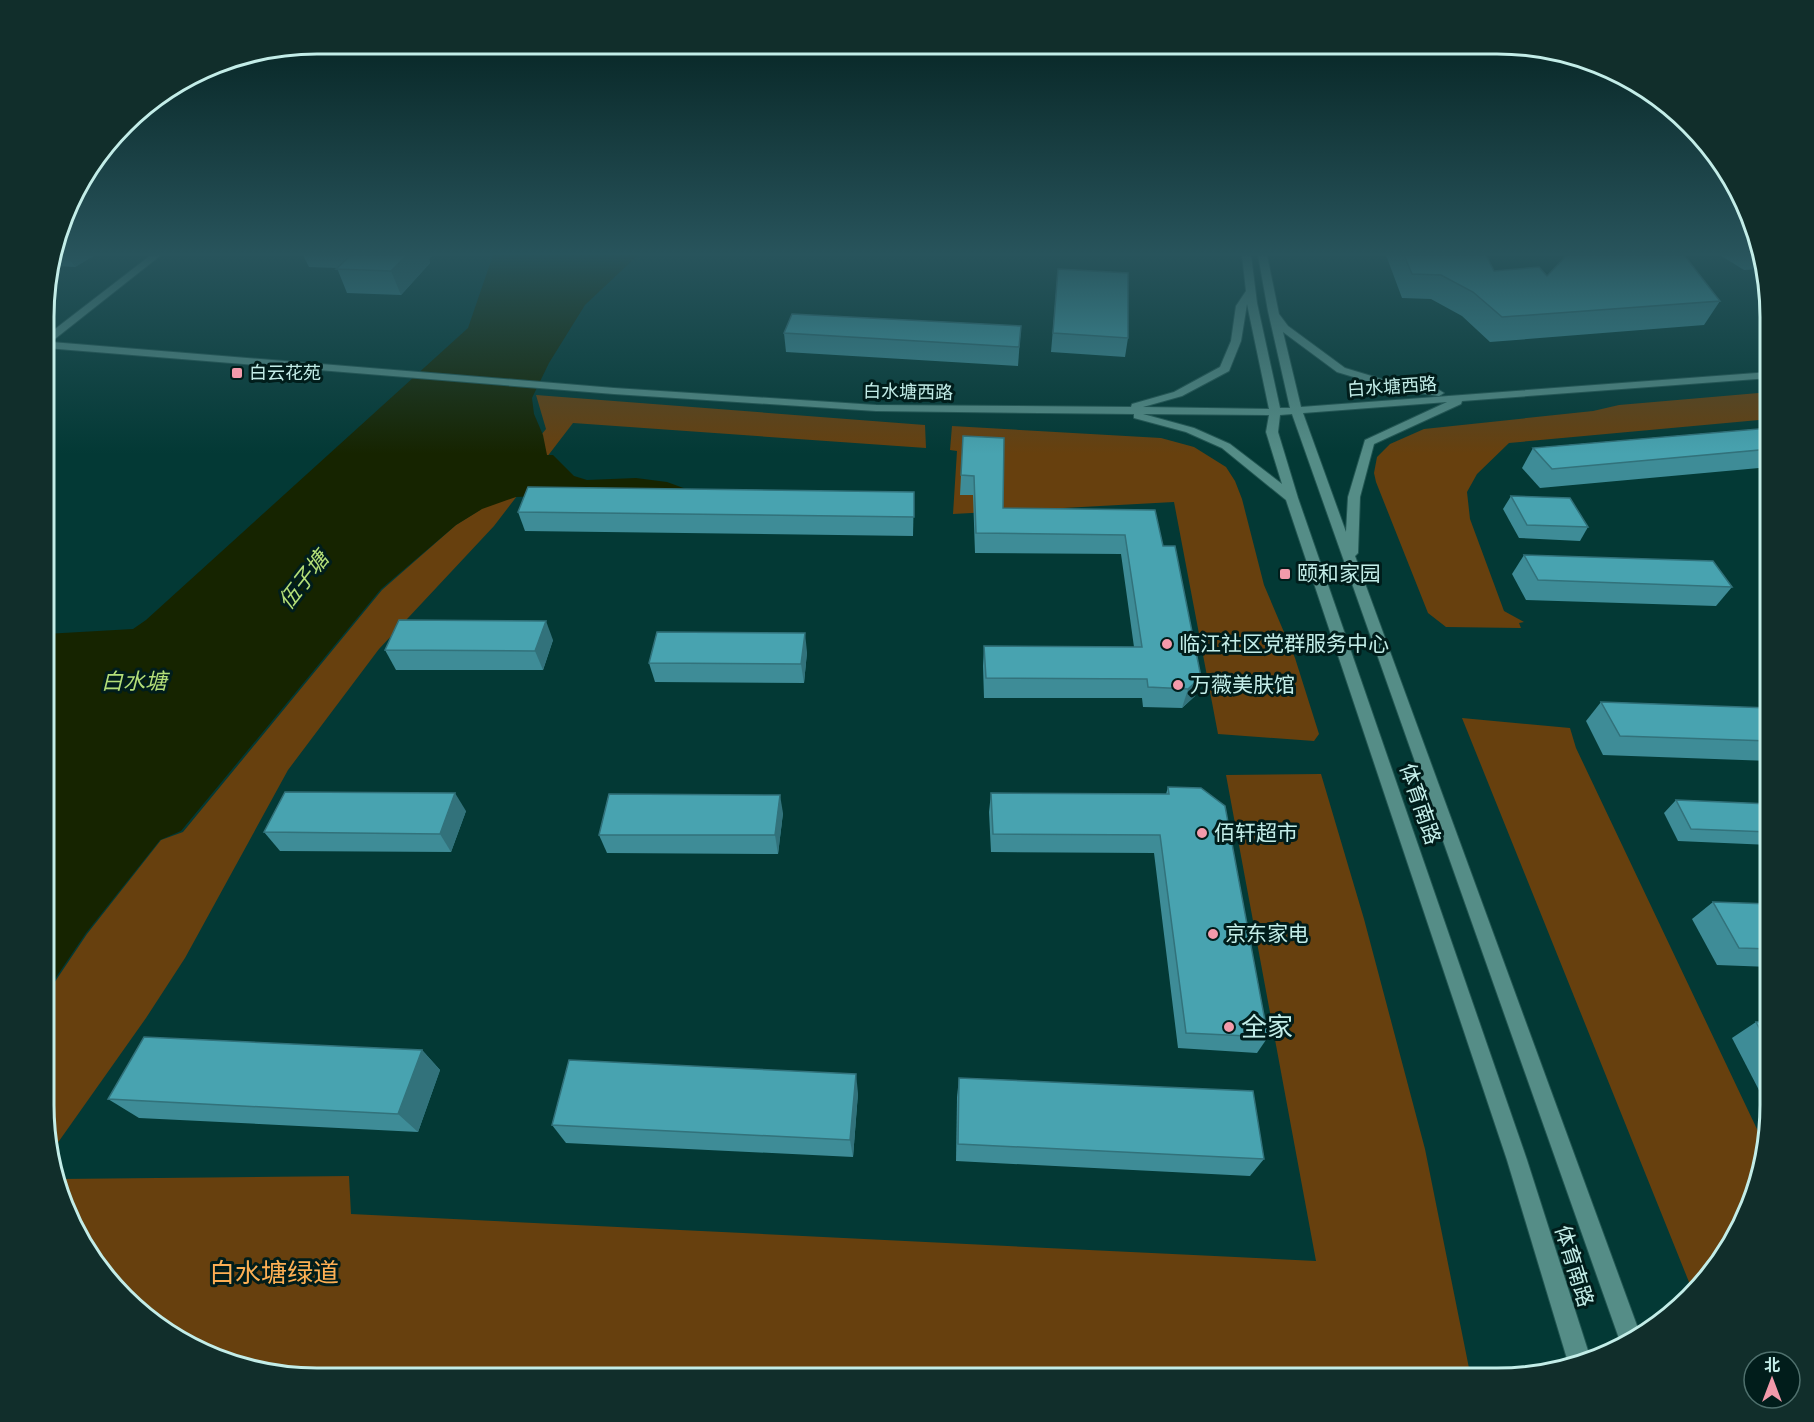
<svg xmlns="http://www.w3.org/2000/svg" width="1814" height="1422" font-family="Commissioner,'Noto Sans SC',sans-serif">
<rect width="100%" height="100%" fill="#033935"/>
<!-- green -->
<g fill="#67400e">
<polygon points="1770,392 1770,419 1509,443 1477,474 1467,492 1470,519 1504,611 1524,622 1519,623 1521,628 1446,627 1428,613 1376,482 1374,473 1377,457 1390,444 1424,429 1593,411 1619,405"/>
<polygon points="536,395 925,425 926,448 573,423 494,526 379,649 288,770 185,958 146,1018 52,1151 44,1123 44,998 87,934 161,840 183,832 382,590 456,525 480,510 546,429"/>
<polygon points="952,426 1161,438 1194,447 1226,467 1235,481 1242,499 1264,585 1295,658 1319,734 1314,741 1218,734 1174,502 953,514 957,451 950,450"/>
<polygon points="1462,718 1570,728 1576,748 1765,1146 1750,1210 1702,1286 1693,1292"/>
<polygon points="1321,774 1364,919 1425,1149 1471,1378 299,1378 213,1358 136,1310 72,1226 59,1179 349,1176 351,1214 1316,1261 1226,775"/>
</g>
<!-- water -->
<polygon fill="#162400" points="493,255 638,255 585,305 549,363 532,398 534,414 543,435 547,455 553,455 574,476 587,480 636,478 667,482 689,490 516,497 482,509 456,525 381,589 181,831 160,840 86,933 44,995 45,634 133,629 146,620 468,328"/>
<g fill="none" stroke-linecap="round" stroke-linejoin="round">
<!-- secondary casing -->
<g stroke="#225652" stroke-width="2">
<path id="secondary" d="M 151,255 L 161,255 L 51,342 L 614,388 L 876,405 L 1131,407 L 1132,404 L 1174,392 L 1220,367 L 1231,341 L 1236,306 L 1246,291 L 1242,255 L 1251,255 L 1257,303 L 1280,408 L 1290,408 L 1268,311 L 1258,255 L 1267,255 L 1279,314 L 1288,326 L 1345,368 L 1398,384 L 1439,390 L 1444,393 L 1439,396 L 1397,390 L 1337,372 L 1283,332 L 1301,407 L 1770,372 L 1770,378 L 1462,401 L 1461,404 L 1374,444 L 1360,497 L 1358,553 L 1355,556 L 1639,1331 L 1621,1344 L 1292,414 L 1280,415 L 1278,432 L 1298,498 L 1527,1160 L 1591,1360 L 1569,1364 L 1568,1362 L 1507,1160 L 1286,500 L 1222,448 L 1186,432 L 1134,418 L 1134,414 L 876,411 L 614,394 L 46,348 L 46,336 ZM 1247,304 L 1269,409 L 1143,407 L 1182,396 L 1229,371 L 1241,341 ZM 1447,402 L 1365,440 L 1348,497 L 1346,532 L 1303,413 ZM 1143,414 L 1269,415 L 1266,432 L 1282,484 L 1230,444 L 1194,428 Z"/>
</g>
<!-- secondary -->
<use href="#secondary" fill="#558d87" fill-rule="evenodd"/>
</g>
<!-- wall -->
<g fill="#3e8c97">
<polygon points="55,255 95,255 75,267 58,266 49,272"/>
<polygon points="303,255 433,255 429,259 430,263 401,295 347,293 337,268 309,267"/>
<polygon points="1386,255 1486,255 1494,271 1720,301 1704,325 1490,342 1462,316 1431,299 1402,298"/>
<polygon points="1720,255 1758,255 1761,269 1744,270"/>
<polygon points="1058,269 1128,338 1125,357 1051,352"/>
<polygon points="1021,326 1018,366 786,352 784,333"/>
<polygon points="1770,428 1770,467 1540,488 1522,468 1533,448"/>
<polygon points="963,436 1003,508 1155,510 1163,546 1201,677 1195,696 1182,708 1143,707 1142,698 984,698 983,666 984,646 1134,647 1121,554 975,553 973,495 960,495"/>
<polygon points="914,492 913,536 525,531 518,512"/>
<polygon points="1511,496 1588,527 1580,541 1519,538 1503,509"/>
<polygon points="1524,555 1732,587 1716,606 1526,600 1512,574"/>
<polygon points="553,640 543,670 396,670 385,650"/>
<polygon points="807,652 804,683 655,682 649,663"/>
<polygon points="1601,702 1770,708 1770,761 1603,755 1586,721"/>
<polygon points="1168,787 1268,1037 1257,1053 1178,1048 1154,853 991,852 989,812 991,793 1166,794"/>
<polygon points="1676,800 1770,804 1770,845 1678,841 1664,813"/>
<polygon points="466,811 451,852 280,851 264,832"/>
<polygon points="783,813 778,854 607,853 599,835"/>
<polygon points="1713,902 1770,904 1770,967 1717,965 1692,919"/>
<polygon points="1756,1022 1770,1022 1770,1096 1762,1096 1732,1038"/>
<polygon points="422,1050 440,1070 418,1132 139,1118 108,1099"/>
<polygon points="959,1078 1264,1159 1250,1176 956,1161 957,1097"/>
<polygon points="858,1093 853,1157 566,1143 552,1125"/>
</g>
<!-- shaded-wall -->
<g fill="#32727b">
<polygon points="67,255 95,255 75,267"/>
<polygon points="407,255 433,255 429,259 430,263 401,295 391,271"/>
<polygon points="53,259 58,266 49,272"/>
<polygon points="546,621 553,640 543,670 535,651"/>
<polygon points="805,633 807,652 804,683 801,664"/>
<polygon points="1201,677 1195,696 1182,708 1188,689"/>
<polygon points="455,793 466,811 451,852 440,834"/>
<polygon points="780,795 783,813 778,854 775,835"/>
<polygon points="422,1050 440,1070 418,1132 398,1114"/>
<polygon points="856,1074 858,1093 853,1157 850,1140"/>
</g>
<!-- building -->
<g fill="#48a3b0" stroke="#32727b" stroke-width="1.5">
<polygon points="351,255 407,255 391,271 336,269"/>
<polygon points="1404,255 1486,255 1494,271 1539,267 1547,276 1567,255 1684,255 1720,301 1502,317 1473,292 1441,275 1412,274"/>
<polygon points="1058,269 1128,273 1128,338 1053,333"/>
<polygon points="792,314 1021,326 1019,347 784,333"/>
<polygon points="1770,428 1770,449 1552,469 1533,448"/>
<polygon points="963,436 1004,438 1003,508 1155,510 1163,546 1175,546 1201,677 1188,689 1148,687 1147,679 986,678 984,646 1142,647 1125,535 976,533 974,476 961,475"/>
<polygon points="528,487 914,492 914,517 518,512"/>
<polygon points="1511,496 1570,498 1588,527 1527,525"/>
<polygon points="1524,555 1713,561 1732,587 1538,580"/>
<polygon points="399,620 546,621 535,651 385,650"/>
<polygon points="657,632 805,633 801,664 649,663"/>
<polygon points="1601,702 1770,708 1770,741 1620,736"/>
<polygon points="1168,787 1201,788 1225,806 1268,1037 1186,1033 1160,835 993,834 991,793 1169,794"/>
<polygon points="285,792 455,793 440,834 264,832"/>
<polygon points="609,794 780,795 775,835 599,835"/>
<polygon points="1676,800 1770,804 1770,832 1691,829"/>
<polygon points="1713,902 1770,904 1770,949 1739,948"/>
<polygon points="1756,1022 1770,1022 1770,1048"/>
<polygon points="144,1037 422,1050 398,1114 108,1099"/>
<polygon points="569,1060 856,1074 850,1140 552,1125"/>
<polygon points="959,1078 1253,1091 1264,1159 958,1144"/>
</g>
<!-- sky -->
<linearGradient id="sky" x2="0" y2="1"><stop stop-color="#021f1d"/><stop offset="0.56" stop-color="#28545c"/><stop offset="1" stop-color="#28545c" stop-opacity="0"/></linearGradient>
<rect width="1814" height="454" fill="url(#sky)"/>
<!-- markers -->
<g fill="#f39aab" stroke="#011d1b" stroke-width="2">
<rect x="231" y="367" width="12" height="12" rx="3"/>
<rect x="1279" y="568" width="12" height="12" rx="3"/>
<circle cx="1167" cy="644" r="6"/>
<circle cx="1178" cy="685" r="6"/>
<circle cx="1202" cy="833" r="6"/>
<circle cx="1213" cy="934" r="6"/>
<circle cx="1229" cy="1027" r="6"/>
</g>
<g text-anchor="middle" stroke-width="6" stroke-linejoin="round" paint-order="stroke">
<!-- far-poi labels -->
<g font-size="18" fill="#c3ede8" stroke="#011d1b" text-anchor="start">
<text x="249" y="379">白云花苑</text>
</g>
<!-- far-street labels -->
<g font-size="18" fill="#c3ede8" stroke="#011d1b">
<text transform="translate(1392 387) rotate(-4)" y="6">白水塘西路</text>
<text transform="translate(908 392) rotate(1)" y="6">白水塘西路</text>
</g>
<!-- poi labels -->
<g font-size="21" fill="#c3ede8" stroke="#011d1b" text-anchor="start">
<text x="1297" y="581">颐和家园</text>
<text x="1179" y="651">临江社区党群服务中心</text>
<text x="1190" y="692">万薇美肤馆</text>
<text x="1214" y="840">佰轩超市</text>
<text x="1225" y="941">京东家电</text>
</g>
<!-- street labels -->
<g font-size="21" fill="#c3ede8" stroke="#011d1b">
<text transform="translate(1420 804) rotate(71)" y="7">体育南路</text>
<text transform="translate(1574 1266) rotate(73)" y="7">体育南路</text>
</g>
<!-- water labels -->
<g font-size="22" font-style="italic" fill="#b4df78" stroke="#011d1b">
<text transform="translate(303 580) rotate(-52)" y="8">伍子塘</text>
<text x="134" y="689">白水塘</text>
</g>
<!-- near-poi labels -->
<g font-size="26" fill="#c3ede8" stroke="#011d1b" text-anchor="start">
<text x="1241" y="1036">全家</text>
</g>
<!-- near-park labels -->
<g font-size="26" fill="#fdaf54" stroke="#011d1b">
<text x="274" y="1282">白水塘绿道</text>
</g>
</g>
<!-- crop -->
<path d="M0 0H1814V1422H0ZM317 54H1497A263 263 0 0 1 1760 317V1105A263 263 0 0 1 1497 1368H317A263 263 0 0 1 54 1105V317A263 263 0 0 1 317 54Z" fill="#112e2b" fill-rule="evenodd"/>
<path fill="none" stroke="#c3ede8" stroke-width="3" d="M317 54H1497A263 263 0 0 1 1760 317V1105A263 263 0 0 1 1497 1368H317A263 263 0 0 1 54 1105V317A263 263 0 0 1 317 54Z"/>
<!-- north arrow -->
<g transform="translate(1772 1380)"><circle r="28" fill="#011d1b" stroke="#4f706d" stroke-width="1.5"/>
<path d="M0-4.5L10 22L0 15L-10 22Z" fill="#f39aab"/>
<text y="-9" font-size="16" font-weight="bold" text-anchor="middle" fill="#c3ede8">北</text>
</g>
</svg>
